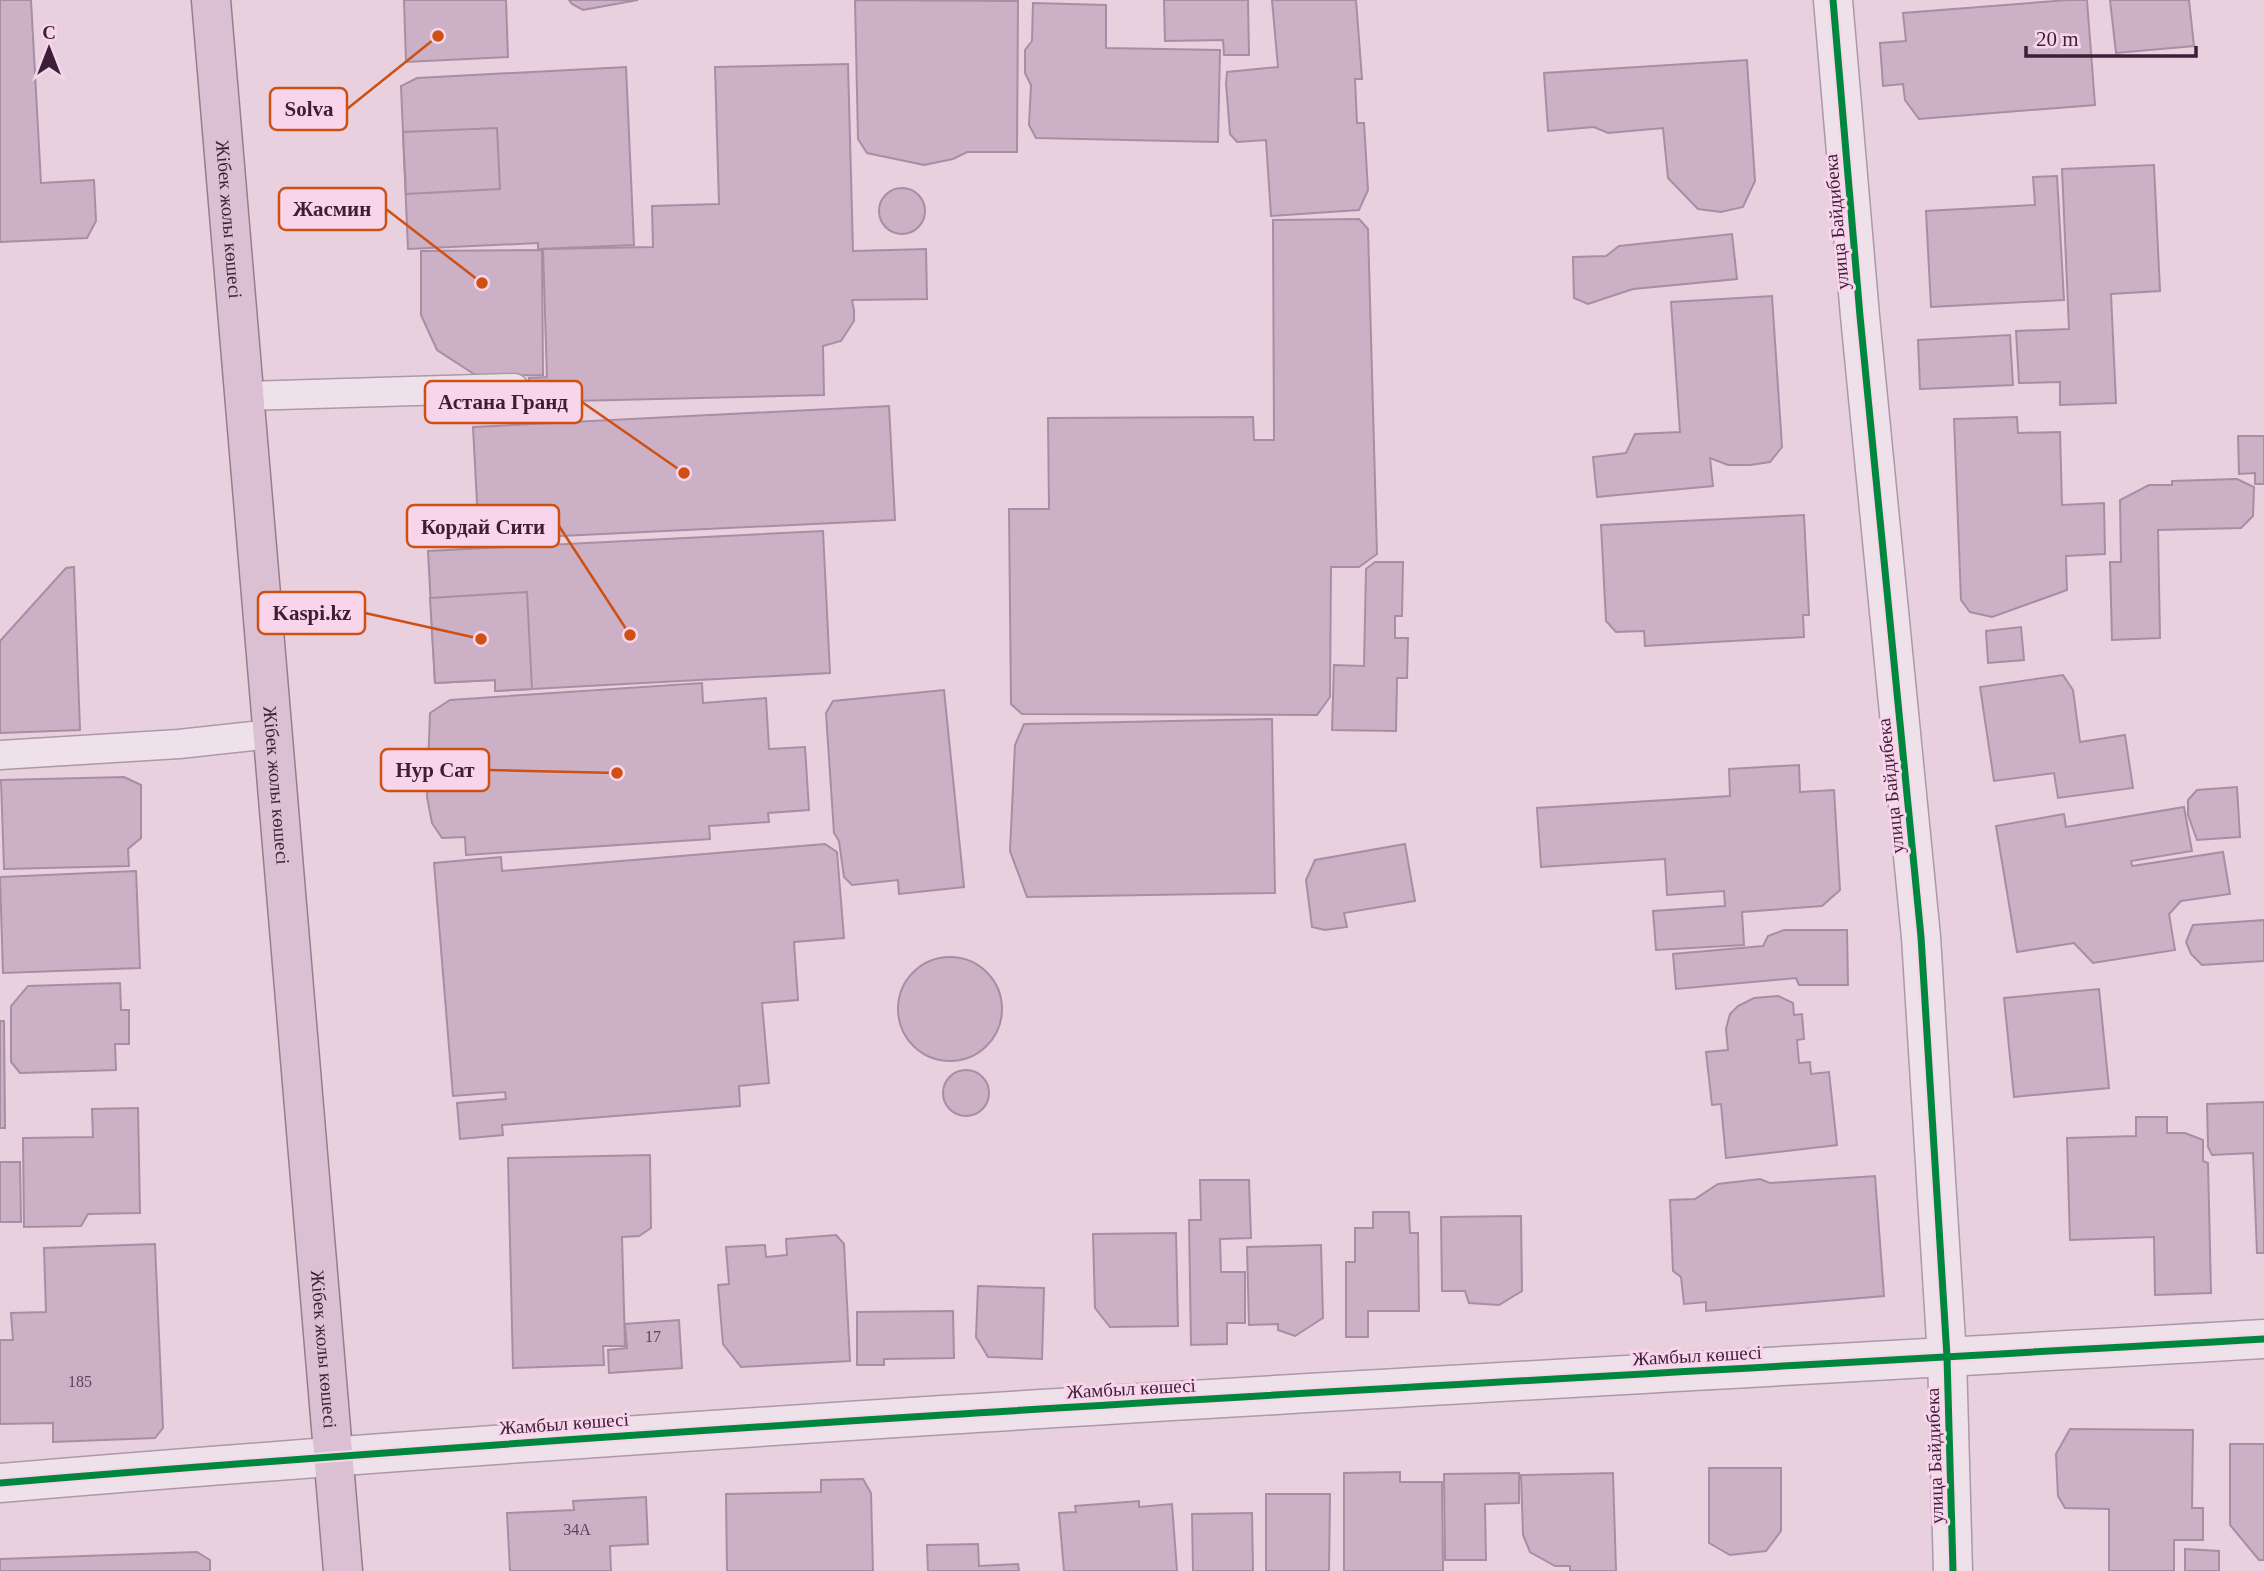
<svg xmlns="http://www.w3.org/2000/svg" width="2264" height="1571" font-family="Georgia,serif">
<rect width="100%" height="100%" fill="#e8d0de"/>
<!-- building -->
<g fill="#ccb0c6" stroke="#a88ea3" stroke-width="2">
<polygon points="0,0 31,0 41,183 94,180 96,221 87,238 0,242"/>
<polygon points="404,0 506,0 508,57 406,62"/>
<polygon points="569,0 638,0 583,10 572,4"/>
<polygon points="855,0 1018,1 1017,152 967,152 953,159 924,165 867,153 858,139"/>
<polygon points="1164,0 1248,0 1249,55 1224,55 1223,40 1165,41"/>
<polygon points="1272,0 1356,0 1362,79 1355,79 1357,123 1364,123 1368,190 1359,210 1271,216 1266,140 1237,142 1230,134 1226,83 1227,72 1278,67"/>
<polygon points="2068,0 2087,0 2095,105 1919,119 1905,100 1903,84 1883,86 1880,43 1906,41 1903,13"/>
<polygon points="2110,0 2189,0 2194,46 2116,53"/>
<polygon points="1033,3 1106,5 1106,48 1220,50 1218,142 1036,138 1029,125 1031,85 1025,73 1025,50 1032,41"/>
<polygon points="1747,60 1755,181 1743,207 1721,212 1698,209 1668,178 1663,128 1608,133 1594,127 1548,131 1544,73"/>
<polygon points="848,64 853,251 926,249 927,299 852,300 854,310 854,321 841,341 823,346 824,395 530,402 529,378 547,377 543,249 653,247 652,206 719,204 715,67"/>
<polygon points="626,67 634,245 538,249 538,243 408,249 401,86 417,78"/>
<polygon points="497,128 500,189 406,194 403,132"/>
<polygon points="2154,165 2160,291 2111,294 2116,403 2060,405 2060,382 2019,383 2016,331 2069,329 2062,169"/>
<polygon points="2057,176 2064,300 1931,307 1926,211 2035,205 2033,177"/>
<circle cx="902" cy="211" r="23"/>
<polygon points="1359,219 1368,229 1377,554 1359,567 1331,567 1330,697 1317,715 1022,714 1011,704 1009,509 1049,509 1048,418 1253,417 1254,440 1274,440 1273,220"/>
<polygon points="1732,234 1737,279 1633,289 1588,304 1574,298 1573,257 1606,256 1619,246"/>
<polygon points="542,250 543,375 477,376 437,350 421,315 421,251"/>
<polygon points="1772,296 1782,447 1770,462 1750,465 1728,465 1710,458 1713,486 1597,497 1593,457 1626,453 1635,434 1680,432 1671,302"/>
<polygon points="2010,335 2013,385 1920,389 1918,340"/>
<polygon points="889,406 895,520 479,540 473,427"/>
<polygon points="2017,417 2018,433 2060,432 2062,505 2104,503 2105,554 2066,556 2067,590 1992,617 1970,612 1961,600 1954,419"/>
<polygon points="2238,436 2264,436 2264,484 2255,484 2255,473 2239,474"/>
<polygon points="2237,479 2254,487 2253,516 2241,528 2158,530 2160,638 2112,640 2110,562 2121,562 2120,500 2149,485 2172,485 2172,481"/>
<polygon points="1804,515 1809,615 1803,615 1804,637 1645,646 1644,631 1616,632 1606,621 1601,525"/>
<polygon points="823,531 830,673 495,691 495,680 435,683 428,551"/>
<polygon points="1375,562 1403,562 1402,616 1395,616 1395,638 1408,638 1407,678 1397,678 1396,731 1332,730 1334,665 1364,666 1366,569"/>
<polygon points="74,567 80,730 0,733 0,641 66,568"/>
<polygon points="527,592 532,689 495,691 495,680 435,683 430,598"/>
<polygon points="2021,627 2024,660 1988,663 1986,631"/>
<polygon points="2063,675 2073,690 2080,742 2125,735 2133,788 2058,798 2054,773 1994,781 1980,687"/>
<polygon points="702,683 703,703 766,698 769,749 805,747 809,810 768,813 769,822 709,826 710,839 466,855 465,837 442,838 432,823 427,797 430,713 450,700"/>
<polygon points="944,690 964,887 899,894 898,880 852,885 844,877 839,841 834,833 826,713 833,701"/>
<polygon points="1272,719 1275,893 1027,897 1010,851 1015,745 1024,724"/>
<polygon points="1799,765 1800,792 1834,790 1840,890 1822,906 1742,912 1744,945 1656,950 1653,911 1725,906 1724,891 1667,895 1665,859 1541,867 1537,808 1730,796 1729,769"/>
<polygon points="124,777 141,785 141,838 128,849 129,866 4,869 1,780"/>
<polygon points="2237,787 2240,837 2197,840 2188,815 2188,800 2197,790"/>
<polygon points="2184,807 2192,851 2131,861 2132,866 2223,852 2230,894 2181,901 2169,914 2175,950 2093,963 2074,943 2017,952 1996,826 2064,814 2066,827"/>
<polygon points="825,844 837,852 844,938 794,942 798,1000 762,1003 769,1083 739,1086 740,1106 502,1125 503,1135 460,1139 457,1103 506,1099 505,1092 453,1096 434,863 501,857 502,871"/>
<polygon points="1405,844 1415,901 1344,913 1347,927 1325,930 1312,927 1306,880 1315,860"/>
<polygon points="136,871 140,968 3,973 0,877"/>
<polygon points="2264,920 2264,961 2202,965 2191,954 2186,942 2193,925"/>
<polygon points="1784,930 1847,930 1848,985 1799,985 1796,978 1676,989 1673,954 1763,946 1768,936"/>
<circle cx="950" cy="1009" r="52"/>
<polygon points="120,983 121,1010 129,1010 129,1044 115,1044 116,1070 20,1073 11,1062 11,1006 28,986"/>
<polygon points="2099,989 2109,1088 2014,1097 2004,998"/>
<polygon points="1778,996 1793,1003 1794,1015 1802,1014 1804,1039 1797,1040 1799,1063 1810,1062 1811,1074 1829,1072 1837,1145 1726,1158 1721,1104 1712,1105 1706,1052 1728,1050 1726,1029 1730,1014 1738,1006 1754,998"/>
<polygon points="0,1021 4,1021 5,1128 0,1128"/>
<circle cx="966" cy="1093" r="23"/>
<polygon points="2264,1102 2264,1253 2257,1253 2253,1153 2212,1155 2208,1147 2207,1104"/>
<polygon points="138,1108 140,1213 88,1214 81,1226 24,1227 23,1138 93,1137 92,1109"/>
<polygon points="2136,1117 2167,1117 2167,1133 2185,1133 2203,1140 2203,1161 2208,1163 2211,1293 2155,1295 2154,1237 2070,1240 2067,1138 2136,1136"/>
<polygon points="650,1155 651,1228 639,1236 622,1237 625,1346 603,1346 604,1365 513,1368 508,1158"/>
<polygon points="0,1162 20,1162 21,1222 0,1222"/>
<polygon points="1875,1176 1884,1296 1706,1311 1706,1302 1684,1304 1681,1277 1673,1271 1670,1200 1695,1199 1718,1184 1760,1179 1770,1183"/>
<polygon points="1200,1180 1249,1180 1251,1238 1220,1239 1221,1272 1245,1272 1245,1323 1227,1323 1227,1344 1191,1345 1189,1220 1201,1220"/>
<polygon points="1373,1212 1409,1212 1410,1233 1418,1233 1419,1311 1368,1311 1368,1337 1346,1337 1346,1262 1355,1262 1355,1228 1373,1228"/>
<polygon points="1521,1216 1522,1291 1499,1305 1469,1303 1465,1291 1442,1291 1441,1217"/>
<polygon points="1176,1233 1178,1326 1110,1327 1095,1308 1093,1234"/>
<polygon points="836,1235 844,1244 850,1361 741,1367 723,1344 718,1285 729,1284 726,1247 765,1245 766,1257 787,1255 786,1239"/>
<polygon points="155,1244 163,1428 155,1438 53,1442 53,1423 0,1424 0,1340 13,1340 11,1313 46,1312 44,1248"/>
<polygon points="1321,1245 1323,1318 1295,1336 1278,1330 1278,1324 1249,1325 1247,1247"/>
<polygon points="978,1286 1044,1288 1042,1359 988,1357 976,1337"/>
<polygon points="953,1311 954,1358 884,1359 884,1365 857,1365 857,1312"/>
<polygon points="679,1320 682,1368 609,1373 608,1350 627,1348 625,1324"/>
<polygon points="2070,1429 2193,1430 2192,1508 2203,1508 2203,1540 2174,1540 2174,1571 2109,1571 2109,1509 2065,1508 2058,1496 2056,1454"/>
<polygon points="2230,1444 2264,1444 2264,1560 2259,1560 2230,1525"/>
<polygon points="1709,1468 1781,1468 1781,1531 1766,1551 1730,1555 1709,1543"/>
<polygon points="1400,1472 1400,1482 1442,1482 1443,1571 1344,1571 1344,1473"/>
<polygon points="1519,1473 1519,1503 1485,1504 1486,1560 1445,1560 1444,1474"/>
<polygon points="1613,1473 1616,1571 1570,1571 1570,1566 1555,1566 1530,1552 1523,1535 1521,1475"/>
<polygon points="863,1479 871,1493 873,1571 727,1571 726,1494 821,1492 821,1480"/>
<polygon points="1266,1494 1330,1494 1329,1571 1266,1571"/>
<polygon points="646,1497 648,1544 610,1546 611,1571 510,1571 507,1513 574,1510 573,1501"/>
<polygon points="1139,1501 1139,1507 1172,1504 1177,1571 1064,1571 1059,1513 1076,1512 1075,1506"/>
<polygon points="1252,1513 1253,1571 1193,1571 1192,1514"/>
<polygon points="978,1544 979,1566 1018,1564 1019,1571 928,1571 927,1545"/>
<polygon points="2185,1549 2219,1551 2219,1571 2185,1571"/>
<polygon points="197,1552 210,1560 210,1571 0,1571 0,1559"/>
</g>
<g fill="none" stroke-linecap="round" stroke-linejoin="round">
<!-- lane casing -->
<g stroke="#ad98a6" stroke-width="31">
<g id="lane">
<polyline points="246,396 514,388"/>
<polyline points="0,755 179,744 271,734"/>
</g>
</g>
<!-- street casing -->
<g stroke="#ad98a6" stroke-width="41">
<g id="street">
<polyline points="1833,0 1860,316 1921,937 1947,1357 1953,1571"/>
<path d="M 0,1483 C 754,1420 1509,1382 2264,1339"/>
</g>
</g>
<!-- highway casing -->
<g stroke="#937f8d" stroke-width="41">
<g id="highway">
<path id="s1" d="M 211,0 L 343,1571"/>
</g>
</g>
<!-- lane -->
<use href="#lane" stroke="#efe1e9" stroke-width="28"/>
<!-- street -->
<use href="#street" stroke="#efe1e9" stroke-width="38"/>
<!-- highway -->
<use href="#highway" stroke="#dbbfd3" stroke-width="38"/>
<!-- cycleway casing -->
<g stroke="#f8d5ea" stroke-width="11">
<g id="cycleway">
<polyline points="1833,0 1860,316 1921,937 1947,1357 1953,1571"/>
<path d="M 0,1483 C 754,1420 1509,1382 2264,1339"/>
</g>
</g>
<!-- cycleway -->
<use href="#cycleway" stroke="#00873e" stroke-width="7"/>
</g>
<g text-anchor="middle" stroke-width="6" stroke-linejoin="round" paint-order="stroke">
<!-- number labels -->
<g font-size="16" fill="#61425c">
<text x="653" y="1342">17</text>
<text x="80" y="1387">185</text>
<text x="577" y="1535">34А</text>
</g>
<!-- street labels -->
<g font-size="19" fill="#3d1e38" stroke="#f8d5ea">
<text dy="7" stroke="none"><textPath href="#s1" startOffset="220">Жібек жолы көшесі</textPath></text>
<text transform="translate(1836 222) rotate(-95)" y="7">улица Байдибека</text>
<text dy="7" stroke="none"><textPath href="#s1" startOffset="788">Жібек жолы көшесі</textPath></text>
<text transform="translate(1890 786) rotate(-96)" y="7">улица Байдибека</text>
<text dy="7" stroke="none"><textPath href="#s1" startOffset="1354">Жібек жолы көшесі</textPath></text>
<text transform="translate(1697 1355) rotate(-3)" y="7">Жамбыл көшесі</text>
<text transform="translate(1131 1388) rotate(-3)" y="7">Жамбыл көшесі</text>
<text transform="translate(564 1423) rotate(-4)" y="7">Жамбыл көшесі</text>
<text transform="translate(1934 1456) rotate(-92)" y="7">улица Байдибека</text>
</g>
</g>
<!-- callouts -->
<path fill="none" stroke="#ce5013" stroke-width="2.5" d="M438 36L347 109M482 283L386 209M684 473L582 402M630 635L559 526M481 639L365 613M617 773L489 770"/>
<g fill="#ce5013" stroke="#f8d5ea" stroke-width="2.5">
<circle cx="438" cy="36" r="7"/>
<circle cx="482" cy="283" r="7"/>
<circle cx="684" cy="473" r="7"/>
<circle cx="630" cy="635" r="7"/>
<circle cx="481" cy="639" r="7"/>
<circle cx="617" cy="773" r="7"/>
</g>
<g fill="#f8d5ea" stroke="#ce5013" stroke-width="2.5">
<rect x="270" y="88" width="77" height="42" rx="7"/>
<rect x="279" y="188" width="107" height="42" rx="7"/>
<rect x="425" y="381" width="157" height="42" rx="7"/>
<rect x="407" y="505" width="152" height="42" rx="7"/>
<rect x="258" y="592" width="107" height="42" rx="7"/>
<rect x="381" y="749" width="108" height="42" rx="7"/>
</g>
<g font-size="21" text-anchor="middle" font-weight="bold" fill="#3d1e38">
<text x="309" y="116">Solva</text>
<text x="332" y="216">Жасмин</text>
<text x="503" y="409">Астана Гранд</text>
<text x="483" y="534">Кордай Сити</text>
<text x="312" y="620">Kaspi.kz</text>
<text x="435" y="777">Нур Сат</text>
</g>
<!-- north arrow -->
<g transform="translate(49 49)" stroke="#f8d5ea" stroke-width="5" paint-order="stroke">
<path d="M0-5L12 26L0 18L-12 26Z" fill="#3d1e38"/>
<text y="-10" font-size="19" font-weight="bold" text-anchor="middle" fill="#3d1e38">С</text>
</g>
<!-- scale -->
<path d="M2026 46v10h170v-10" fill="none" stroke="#3d1e38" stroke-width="3.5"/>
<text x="2036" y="46" font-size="21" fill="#3d1e38" stroke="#f8d5ea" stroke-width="5" paint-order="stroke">20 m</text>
</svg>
